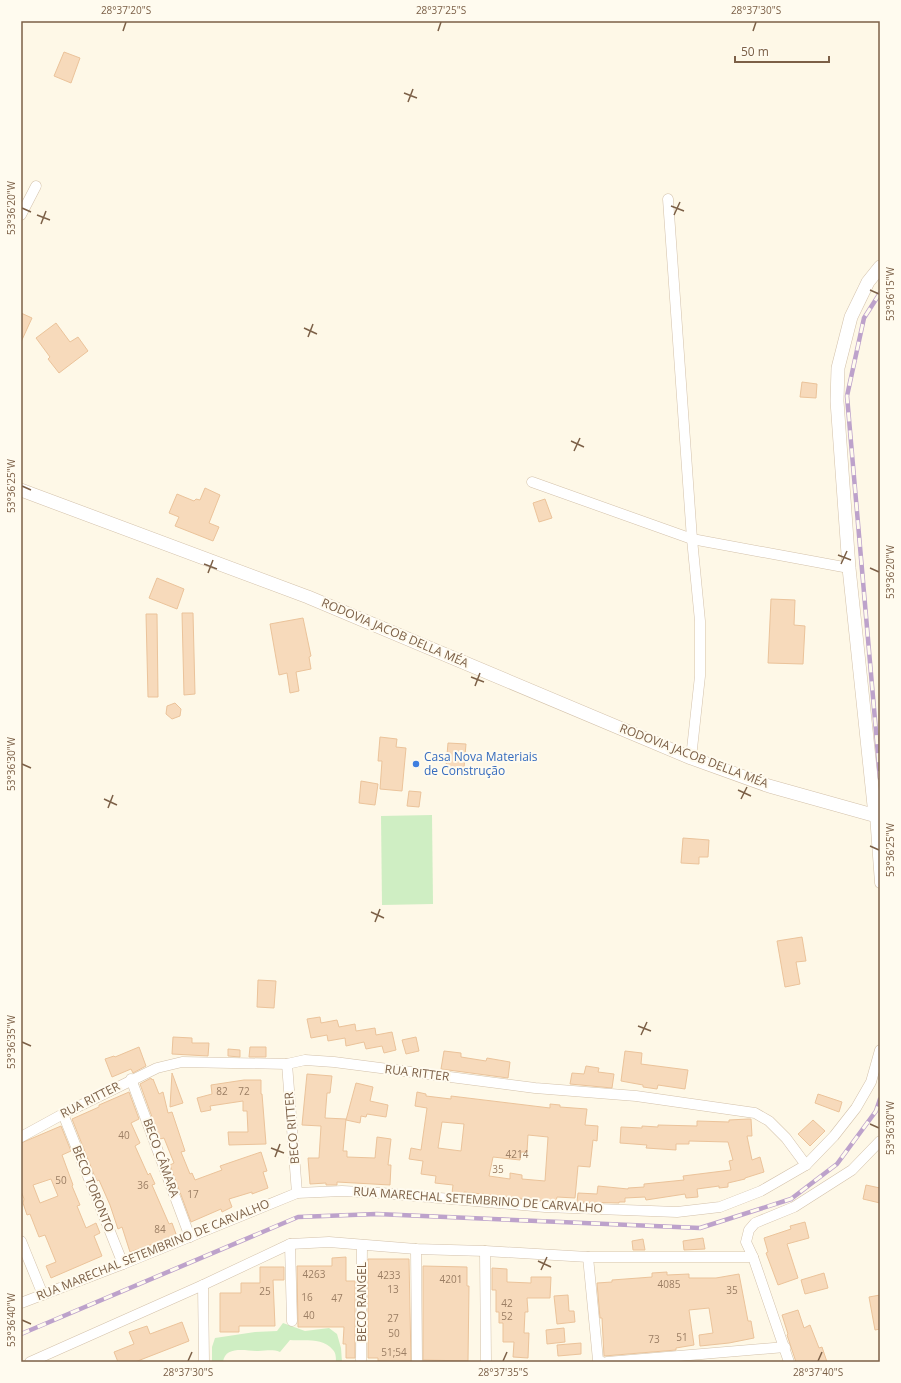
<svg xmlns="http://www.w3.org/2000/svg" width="901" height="1383" font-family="'Open Sans',sans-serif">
<rect width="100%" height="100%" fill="#fef8e7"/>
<!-- green -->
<g fill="#cfeec3">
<polygon points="432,815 433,904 382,905 381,816"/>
<path d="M 283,1323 L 305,1331 L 329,1328 L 337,1334 L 341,1348 L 342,1362 L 336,1362 C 336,1358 336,1353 333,1350 C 323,1337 304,1341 290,1340 L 280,1352 C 272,1349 266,1351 258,1351 C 247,1351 225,1345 223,1362 L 212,1362 L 212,1347 L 215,1338 L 255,1332 L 277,1331 Z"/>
</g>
<!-- building -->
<g fill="#f7dabb" stroke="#ebc39a" fill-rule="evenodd">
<polygon points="64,52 80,58 71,83 54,76"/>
<polygon points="21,313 32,318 21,342"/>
<polygon points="56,323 70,342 78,337 88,351 59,373 48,359 50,357 36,338"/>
<polygon points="802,382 817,384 816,398 800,397"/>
<polygon points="205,488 220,495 209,523 219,527 213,541 175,526 179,517 169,513 177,494 194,501 196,499 200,500"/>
<polygon points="545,499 552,518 539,522 533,503"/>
<polygon points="157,578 184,589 177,609 149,598"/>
<polygon points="771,599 795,600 794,625 805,626 803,664 768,663"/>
<polygon points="182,613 193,613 195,694 184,695"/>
<polygon points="146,614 157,614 158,697 148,697"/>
<polygon points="303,618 311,656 309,657 311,669 296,672 299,691 290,693 287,673 279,675 270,624"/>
<polygon points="175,703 181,709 180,716 172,719 166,714 167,706"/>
<polygon points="380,737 397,739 396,747 406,748 402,791 380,789 382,761 378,761"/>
<polygon points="448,743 466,744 464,768 446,767"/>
<polygon points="361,781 378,784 375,805 359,803"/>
<polygon points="409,791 421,792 419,807 407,806"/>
<polygon points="683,838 709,840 708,857 699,857 699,864 681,863"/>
<polygon points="802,937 806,961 796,962 800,984 785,987 777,941"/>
<polygon points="258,980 276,981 274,1008 257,1007"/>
<polygon points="320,1017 321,1023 337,1020 339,1027 355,1024 356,1031 375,1028 376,1035 392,1032 396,1050 384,1053 382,1046 366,1049 364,1042 346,1046 345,1038 328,1041 327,1035 311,1038 307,1019"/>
<polygon points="173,1037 192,1038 192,1043 209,1043 208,1056 172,1054"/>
<polygon points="416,1037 419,1051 406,1054 402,1040"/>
<polygon points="139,1047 146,1066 133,1073 131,1069 112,1077 105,1059 114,1056 115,1057"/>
<polygon points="250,1047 266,1047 266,1057 249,1057"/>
<polygon points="228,1049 240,1050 240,1057 228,1056"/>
<polygon points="444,1051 461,1053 461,1057 486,1061 487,1058 510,1062 508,1078 441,1069"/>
<polygon points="625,1051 642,1053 641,1064 688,1070 685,1089 658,1085 657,1089 643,1087 643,1085 621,1081"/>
<polygon points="586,1066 599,1068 598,1072 614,1074 612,1088 570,1084 572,1073 584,1074"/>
<polygon points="172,1073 183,1103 170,1107"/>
<polygon points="307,1074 332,1076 330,1093 327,1093 325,1118 346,1119 343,1151 347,1151 347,1157 375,1158 377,1137 391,1139 388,1165 391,1165 390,1185 337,1182 337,1185 326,1185 326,1183 310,1184 308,1158 319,1158 321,1126 302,1125"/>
<polygon points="151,1078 152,1080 153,1079 159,1094 163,1092 168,1113 172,1112 185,1151 181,1152 190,1174 192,1173 195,1180 222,1170 220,1166 261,1152 267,1171 263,1172 268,1188 252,1194 252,1192 229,1199 232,1207 222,1212 221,1209 191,1222 170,1165 174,1163 164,1138 160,1139 140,1084"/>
<polygon points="244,1080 261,1080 261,1094 262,1094 266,1144 229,1145 228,1132 248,1132 247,1111 243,1111 243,1101 210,1106 211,1110 201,1112 197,1098 212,1094 211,1085"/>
<polygon points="356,1083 373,1087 370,1101 388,1105 386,1117 367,1114 366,1117 361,1116 360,1123 346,1120"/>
<polygon points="129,1092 139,1119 131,1123 140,1143 135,1146 148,1175 150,1173 155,1184 152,1185 169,1224 172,1223 176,1234 156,1243 130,1252 122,1227 118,1229 110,1205 99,1180 97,1181 95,1177 72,1119 99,1107 99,1105"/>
<path d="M 417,1092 L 426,1094 L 426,1096 L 451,1099 L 451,1096 L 550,1108 L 550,1104 L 560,1105 L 560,1107 L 587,1109 L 585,1125 L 598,1126 L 597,1141 L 593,1140 L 590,1167 L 578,1166 L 575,1198 L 557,1197 L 556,1201 L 545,1201 L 464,1192 L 464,1194 L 452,1193 L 453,1185 L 435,1183 L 436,1176 L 421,1174 L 423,1161 L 409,1159 L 411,1148 L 421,1150 L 427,1108 L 415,1106 ZM 442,1122 L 464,1124 L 461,1151 L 438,1148 ZM 528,1135 L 548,1137 L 545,1181 L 522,1179 L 522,1175 L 510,1173 L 510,1179 L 489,1176 L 493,1157 L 520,1160 L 521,1152 L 527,1152 Z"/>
<polygon points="818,1094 842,1102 839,1112 815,1103"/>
<polygon points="748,1119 751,1119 752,1136 747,1136 752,1160 760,1157 764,1172 745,1178 745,1179 728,1183 728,1187 719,1188 719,1186 697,1189 698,1197 686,1198 685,1194 646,1200 645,1197 625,1198 625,1202 619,1202 619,1203 577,1202 578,1193 597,1194 598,1186 628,1189 628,1188 644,1187 644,1184 684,1180 683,1176 731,1170 729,1161 733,1160 728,1142 689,1141 689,1144 676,1144 676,1150 646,1148 647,1145 620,1143 621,1127 642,1128 642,1126 658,1127 658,1125 697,1126 697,1121 729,1122 729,1120"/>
<polygon points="813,1120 825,1131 810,1146 798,1134"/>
<path d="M 61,1126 L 71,1151 L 62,1155 L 73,1185 L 72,1186 L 80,1205 L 77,1206 L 86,1228 L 96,1223 L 100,1233 L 94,1236 L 102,1256 L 51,1278 L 46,1266 L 56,1262 L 45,1235 L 39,1237 L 30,1214 L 27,1215 L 23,1203 L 24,1199 L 21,1191 L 21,1143 ZM 51,1179 L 58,1196 L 40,1203 L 33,1185 Z"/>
<polygon points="866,1185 880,1188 880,1203 863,1199"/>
<polygon points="805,1222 809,1238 787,1244 798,1278 778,1285 766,1253 768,1252 764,1238 791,1229 790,1226"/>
<polygon points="703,1238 705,1249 684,1250 683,1241"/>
<polygon points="643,1239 645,1250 633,1250 632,1241"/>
<polygon points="346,1257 346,1281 355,1281 355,1358 346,1358 346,1344 343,1344 344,1327 298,1327 297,1266 332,1266 332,1258"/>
<polygon points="368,1259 409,1259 411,1362 378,1361 378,1358 368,1358"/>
<polygon points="423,1266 467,1267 467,1286 469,1286 468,1361 423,1360"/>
<polygon points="260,1267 284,1267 284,1280 273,1280 275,1326 239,1326 239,1332 220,1332 220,1293 241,1293 241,1283 260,1283"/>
<polygon points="492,1268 507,1269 507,1282 531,1283 531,1277 551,1277 550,1298 527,1298 528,1312 525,1312 524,1333 529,1333 528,1358 513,1357 514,1342 503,1342 503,1323 499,1323 499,1312 496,1312 496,1290 492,1290"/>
<polygon points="667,1272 667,1275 689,1274 689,1278 716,1278 739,1274 748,1321 751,1321 754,1338 729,1343 700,1346 699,1335 713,1333 709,1308 689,1310 694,1345 676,1348 676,1350 604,1356 602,1318 600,1318 597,1283 612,1282 612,1280 652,1277 652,1273"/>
<polygon points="824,1273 828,1288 805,1294 801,1280"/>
<polygon points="568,1295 569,1311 574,1311 575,1322 557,1324 554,1296"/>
<polygon points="880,1295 880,1329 875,1330 869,1297"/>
<polygon points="798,1310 804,1328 810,1325 819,1348 822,1347 827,1362 796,1362 787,1335 788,1334 782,1315"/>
<polygon points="182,1322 189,1341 135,1362 118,1362 114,1352 134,1344 129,1332 147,1326 150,1334"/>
<polygon points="564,1328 565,1342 547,1344 546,1330"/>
<polygon points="581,1343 581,1354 558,1356 557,1345"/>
</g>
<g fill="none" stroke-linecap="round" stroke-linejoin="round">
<!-- minor casing -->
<g stroke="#d3c1aa" stroke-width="11">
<g id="minor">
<polyline points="668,199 692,539 700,621 700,676 691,758"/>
<polyline points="21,215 36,186"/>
<polyline points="532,482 692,539 849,568"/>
<polyline points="875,815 880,883"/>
<polyline points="287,1064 297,1193"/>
<polyline points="131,1079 190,1237"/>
<polyline points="63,1114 123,1264"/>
<polyline points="21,1137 63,1114 157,1068 182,1062 287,1064 305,1060 334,1062 535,1088 636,1096 755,1113 769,1121 786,1138 806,1165"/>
<polyline points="21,1241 43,1295"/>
<polyline points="290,1244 292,1321"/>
<polyline points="416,1249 417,1360"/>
<polyline points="485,1251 486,1362"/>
<polyline points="588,1257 598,1360 602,1362"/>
<polyline points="203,1285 204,1362"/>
<polyline points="21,1303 123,1264 297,1193 342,1191 381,1193 545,1207 677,1212 720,1207 761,1191 806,1165 834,1136 856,1108 871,1082 880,1050"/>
<polyline points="361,1360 362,1245"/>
<polyline points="30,1362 203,1285 290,1244 329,1242 416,1249 485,1251 588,1257 753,1257"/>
<polyline points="607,1362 785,1347"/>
<polyline points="789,1362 753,1257 746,1242 749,1230 755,1223 794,1207 852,1170 880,1141"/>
</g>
</g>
<!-- tertiary casing -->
<g stroke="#d3c1aa" stroke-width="14">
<g id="tertiary">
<polyline points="21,490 308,597 691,758 769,786 880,817"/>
<polyline points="875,815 849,568 837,401 838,368 851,317 868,282 880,267"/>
</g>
</g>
<!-- minor -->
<use href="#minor" stroke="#fff" stroke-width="10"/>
<!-- tertiary -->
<use href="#tertiary" stroke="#fff" stroke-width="13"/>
<!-- rail casing -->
<g stroke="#bda2cb" stroke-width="4.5">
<g id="rail">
<polyline points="880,293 864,318 847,396 880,778"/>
<polyline points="21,1334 298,1217 377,1214 700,1228 791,1199 837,1164 876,1111 880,1099"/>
</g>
</g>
<!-- rail -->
<use href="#rail" stroke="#fffbef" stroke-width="3" stroke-dasharray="9" stroke-linecap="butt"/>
</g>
<!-- ticks -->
<path fill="none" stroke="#7c6047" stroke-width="1.5" d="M 123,31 L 126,22M 438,31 L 441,22M 753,31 L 756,22M 404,93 L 417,98M 408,102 L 413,89M 671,206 L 684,211M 22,208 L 31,212M 37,215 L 50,220M 674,215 L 680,202M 41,224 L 46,211M 870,290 L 879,294M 304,328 L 317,334M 308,337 L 313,324M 571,441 L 584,447M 574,451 L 580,438M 22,486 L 31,490M 838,555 L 851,560M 204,564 L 217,569M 841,564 L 847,551M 870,568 L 879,572M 208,573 L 213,560M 471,677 L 484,682M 475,686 L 480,673M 22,764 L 31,768M 738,790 L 751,796M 104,799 L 117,805M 741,799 L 747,787M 108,808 L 113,795M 870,846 L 879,850M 371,912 L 384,918M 375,922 L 380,909M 638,1026 L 651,1031M 641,1035 L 647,1022M 22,1042 L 31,1046M 870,1124 L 879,1128M 271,1148 L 284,1153M 275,1157 L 280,1144M 538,1261 L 551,1267M 541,1270 L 547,1257M 22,1320 L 31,1324M 188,1361 L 192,1352M 503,1361 L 507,1352M 818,1361 L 822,1352"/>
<!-- markers -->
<circle fill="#3f7fe0" stroke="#fffbef" stroke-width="1.5" cx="416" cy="764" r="4"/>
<g text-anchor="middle" stroke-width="4" stroke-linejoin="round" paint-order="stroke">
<!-- number labels -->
<g font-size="10" fill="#9b7e64">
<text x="222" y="1095">82</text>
<text x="244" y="1095">72</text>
<text x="124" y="1139">40</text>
<text x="517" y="1158">4214</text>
<text x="498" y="1173">35</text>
<text x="61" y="1184">50</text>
<text x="143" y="1189">36</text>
<text x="193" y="1198">17</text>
<text x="160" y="1233">84</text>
<text x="314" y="1278">4263</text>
<text x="389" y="1279">4233</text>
<text x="451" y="1283">4201</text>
<text x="669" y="1288">4085</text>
<text x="393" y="1293">13</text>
<text x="732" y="1294">35</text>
<text x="265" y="1295">25</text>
<text x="307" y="1301">16</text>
<text x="337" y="1302">47</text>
<text x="507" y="1307">42</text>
<text x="309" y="1319">40</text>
<text x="507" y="1320">52</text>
<text x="393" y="1322">27</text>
<text x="394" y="1337">50</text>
<text x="682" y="1341">51</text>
<text x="654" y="1343">73</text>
<text x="394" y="1356">51;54</text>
</g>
<!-- street labels -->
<g font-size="12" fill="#7c6047" stroke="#fffbef">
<text transform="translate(395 633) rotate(23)" y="4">RODOVIA JACOB DELLA MÉA</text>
<text transform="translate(694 756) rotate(21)" y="4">RODOVIA JACOB DELLA MÉA</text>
<text transform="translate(417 1073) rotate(7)" y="4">RUA RITTER</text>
<text transform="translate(90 1100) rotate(-27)" y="4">RUA RITTER</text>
<text transform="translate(292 1128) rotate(-95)" y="4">BECO RITTER</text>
<text transform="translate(161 1158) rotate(70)" y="4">BECO CÂMARA</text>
<text transform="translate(93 1189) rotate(68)" y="4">BECO TORONTO</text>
<text transform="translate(478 1200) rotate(4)" y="4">RUA MARECHAL SETEMBRINO DE CARVALHO</text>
<text transform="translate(153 1250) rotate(-22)" y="4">RUA MARECHAL SETEMBRINO DE CARVALHO</text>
<text transform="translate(362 1302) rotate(-90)" y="4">BECO RANGEL</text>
</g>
<!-- shop labels -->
<g font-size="12" fill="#366cbe" stroke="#fffbef" text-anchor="start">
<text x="424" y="761">Casa Nova Materiais<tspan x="424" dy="14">de Construção</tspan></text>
</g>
</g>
<!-- border -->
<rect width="901" height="1383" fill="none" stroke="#fffbef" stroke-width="44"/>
<!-- scale -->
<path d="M735 56v6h94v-6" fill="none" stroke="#7c6047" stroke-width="2"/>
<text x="741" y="56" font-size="12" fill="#7c6047" stroke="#fffbef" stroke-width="3" paint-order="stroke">50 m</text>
<rect x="22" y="22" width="857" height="1339" fill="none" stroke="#7c6047" stroke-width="1.5"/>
<g font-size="10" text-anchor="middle" fill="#7c6047">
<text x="126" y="14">28°37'20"S</text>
<text x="441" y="14">28°37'25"S</text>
<text x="756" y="14">28°37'30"S</text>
<text transform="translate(11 208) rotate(-90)" y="4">53°36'20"W</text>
<text transform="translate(890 294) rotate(-90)" y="4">53°36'15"W</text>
<text transform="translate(11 486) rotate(-90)" y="4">53°36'25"W</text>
<text transform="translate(890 572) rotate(-90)" y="4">53°36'20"W</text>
<text transform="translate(11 764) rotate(-90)" y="4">53°36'30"W</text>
<text transform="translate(890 850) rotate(-90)" y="4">53°36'25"W</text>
<text transform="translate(11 1042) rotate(-90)" y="4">53°36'35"W</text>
<text transform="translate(890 1128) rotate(-90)" y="4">53°36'30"W</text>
<text transform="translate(11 1320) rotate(-90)" y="4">53°36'40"W</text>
<text x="188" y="1376">28°37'30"S</text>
<text x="503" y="1376">28°37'35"S</text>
<text x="818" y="1376">28°37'40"S</text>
</g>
</svg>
